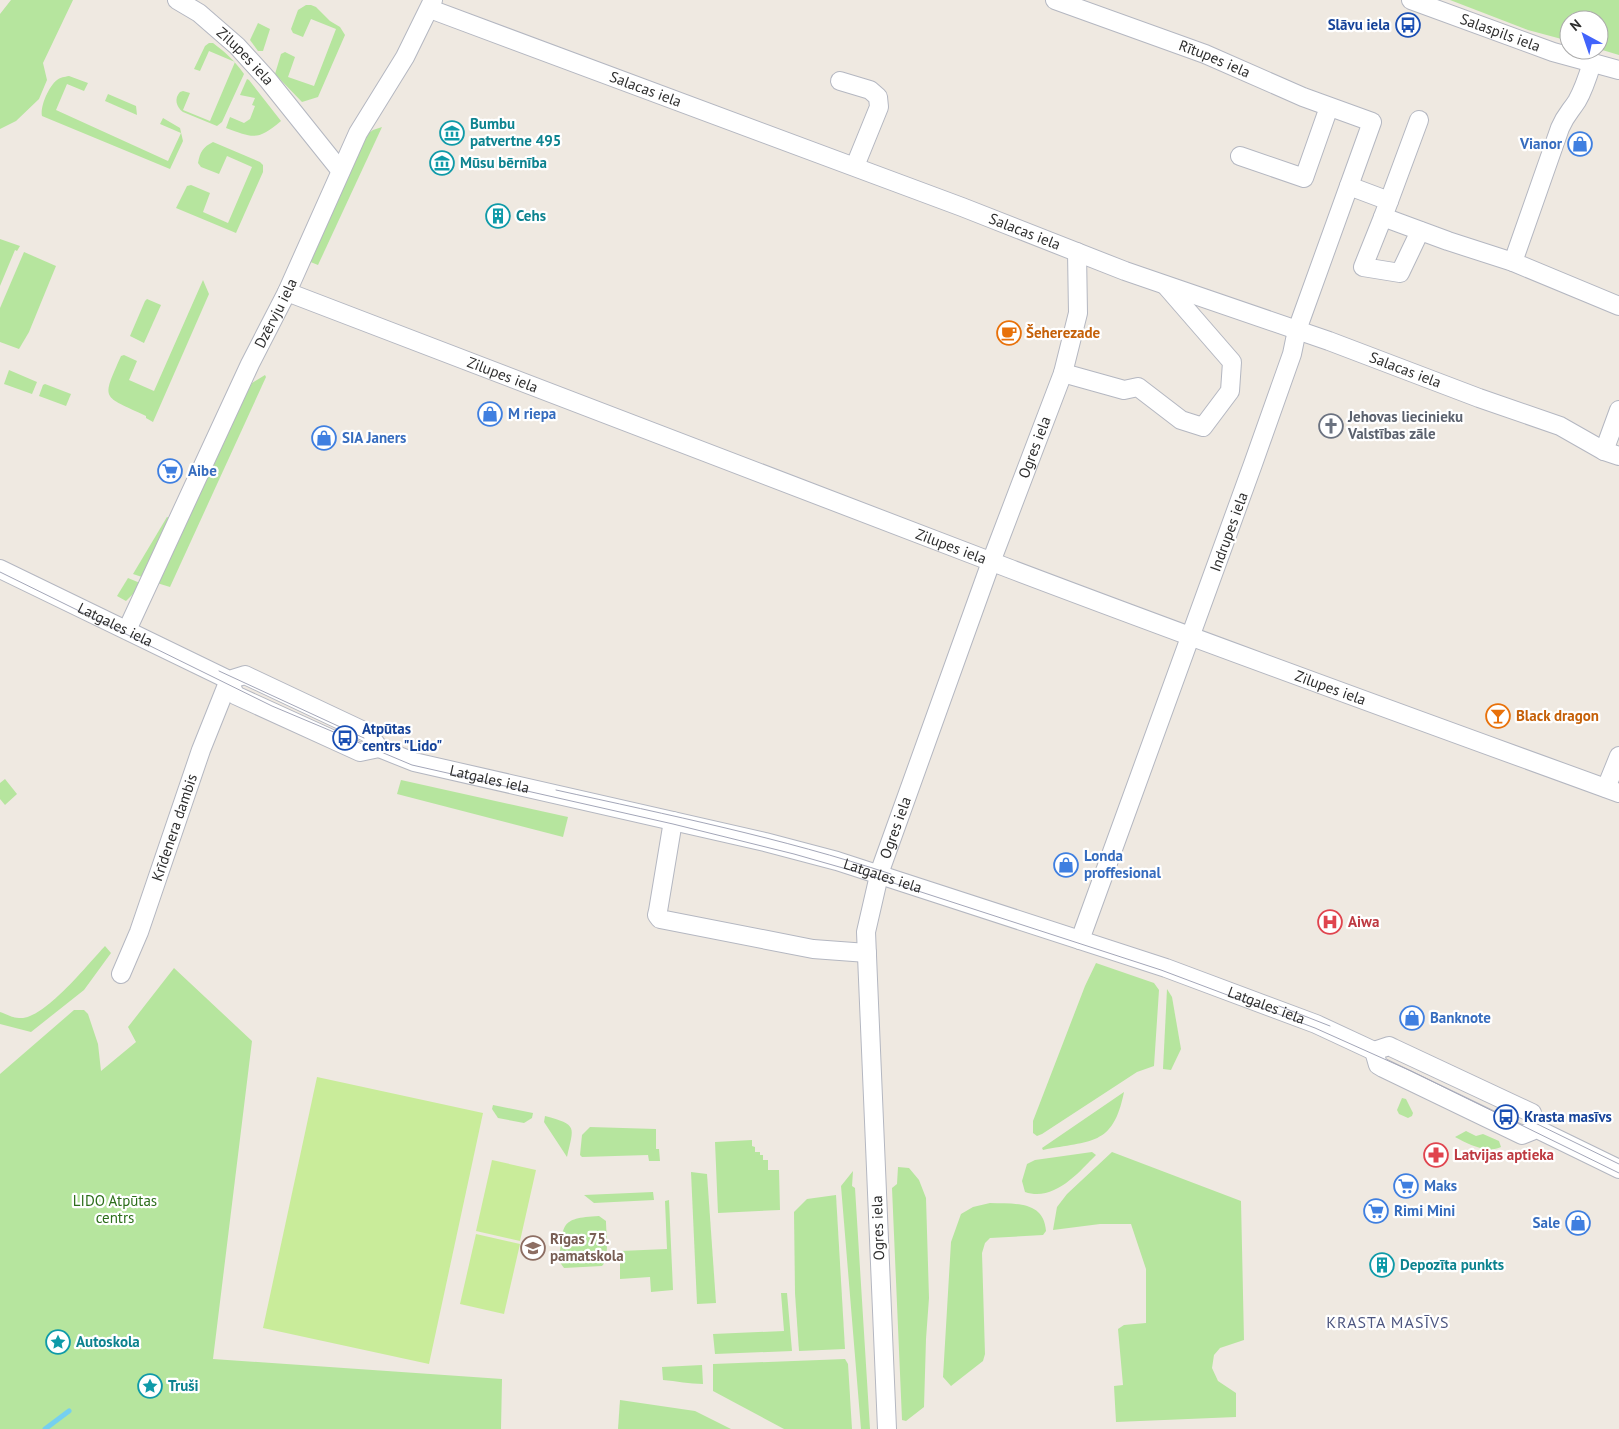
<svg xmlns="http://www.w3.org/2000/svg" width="1619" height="1429" font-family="'PT Sans',sans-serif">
<rect width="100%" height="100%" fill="#efe9e1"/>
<!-- green -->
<g fill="#b6e59e">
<polygon points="11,0 73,0 43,63 47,80 39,99 16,121 0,129 0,14"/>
<polygon points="1450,0 1619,0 1619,55 1599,49 1599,20 1569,20 1569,41 1528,30"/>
<polygon points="306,5 311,5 316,7 330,21 340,27 345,35 318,97 302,102 275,74 281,54 285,52 295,57 288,77 314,86 336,29 311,19 303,37 293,33 291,29 298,10"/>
<polygon points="258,23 270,29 263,51 258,51 250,40"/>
<path d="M 209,43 L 213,43 C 225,52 235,61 244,74 L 222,122 L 217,126 L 183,112 C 176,107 174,98 180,92 L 183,91 L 190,93 L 183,110 L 210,121 L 235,62 L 209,51 L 200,71 L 194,69 L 205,46 Z"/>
<path d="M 69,76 L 88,83 L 84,91 L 67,84 L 56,110 L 168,161 L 181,133 L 160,124 L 163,118 L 180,128 L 183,141 L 170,169 L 42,116 C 40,106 49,86 57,80 C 61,77 64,77 69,76 Z"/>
<path d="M 247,79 L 249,80 L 281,121 C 257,141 254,138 226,128 L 230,117 L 244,123 L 250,119 L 255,106 L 252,105 L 255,98 L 240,95 Z"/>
<polygon points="108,94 136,106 137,115 105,101"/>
<polygon points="382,127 318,265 308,261 366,135 373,130"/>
<path d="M 213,142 L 260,162 L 263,165 L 263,172 L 236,233 L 176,208 L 187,186 L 191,185 L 210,193 L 203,212 L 228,223 L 252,167 L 227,156 L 219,174 L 201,167 L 198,163 C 200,152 203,147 213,142 Z"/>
<polygon points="0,239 20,246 17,251 15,250 0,286"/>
<polygon points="24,252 56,266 29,332 19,349 0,342 0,308"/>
<path d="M 203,280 L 209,294 L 153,422 L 146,418 L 146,416 C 102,395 101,401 121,356 L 124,355 L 137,361 L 129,380 L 154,391 Z"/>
<polygon points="147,299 161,305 144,343 130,336 145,301"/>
<polygon points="9,370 37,382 32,394 4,384"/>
<polygon points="265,375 266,377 170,587 157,583 245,395 252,383"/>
<polygon points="45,384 71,394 66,406 39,396 43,385"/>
<polygon points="167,517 170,518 142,577 133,574"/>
<polygon points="128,578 140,583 134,593 126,601 117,596"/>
<polygon points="5,779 17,794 5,805 0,799 0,783"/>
<polygon points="401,780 568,817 563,837 397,794"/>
<path d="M 105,946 L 111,953 L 84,990 L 31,1032 L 0,1024 L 0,1012 C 6,1014 13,1018 19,1018 C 43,1021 88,964 105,946 Z"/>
<polygon points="1096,963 1154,983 1159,990 1154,1066 1137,1072 1042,1134 1037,1136 1033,1133 1033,1121 1085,986"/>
<polygon points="174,968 252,1041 213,1359 502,1379 501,1429 0,1429 0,1074 74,1010 84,1010 88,1014 98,1044 101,1071 136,1042 128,1027"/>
<polygon points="1167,989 1172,997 1181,1049 1171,1070 1163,1069"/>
<path d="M 1124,1092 C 1113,1147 1091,1140 1043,1150 L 1042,1148 Z"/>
<polygon points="1402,1098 1406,1099 1413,1113 1412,1116 1408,1118 1399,1114 1397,1110"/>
<polygon points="493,1105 533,1113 532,1118 524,1123 498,1118 492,1109"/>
<path d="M 545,1116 C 578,1125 574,1126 567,1157 L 544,1122 Z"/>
<polygon points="590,1127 656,1129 656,1149 659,1149 660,1161 649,1161 648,1155 582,1157 580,1155 582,1135"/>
<path d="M 1466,1131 L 1476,1136 L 1483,1134 L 1499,1141 L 1501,1147 C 1487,1154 1468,1144 1455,1137 Z"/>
<polygon points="752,1140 752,1146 755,1147 755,1152 760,1152 760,1155 763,1155 763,1160 768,1160 768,1170 779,1170 780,1210 718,1213 715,1142"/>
<path d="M 1092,1152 L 1096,1155 C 1078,1173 1054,1202 1025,1192 L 1022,1181 L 1027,1164 L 1035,1160 Z"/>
<polygon points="1112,1152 1241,1201 1244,1340 1220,1348 1214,1355 1212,1368 1218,1381 1236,1393 1236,1417 1116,1422 1114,1386 1123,1385 1118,1329 1124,1325 1146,1323 1146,1269 1131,1224 1100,1224 1053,1230 1057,1207 1067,1194"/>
<polygon points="898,1167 909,1168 919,1180 926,1198 929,1298 926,1339 924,1407 906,1421 902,1420 892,1188 897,1184"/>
<polygon points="853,1171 852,1186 855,1188 870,1429 861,1429 841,1186"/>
<polygon points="691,1172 707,1174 716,1303 697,1304"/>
<polygon points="653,1192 654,1200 594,1203 584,1195"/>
<polygon points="836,1195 845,1349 799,1351 795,1293 794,1212 807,1199"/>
<polygon points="669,1200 673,1290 651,1292 650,1277 620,1279 620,1251 667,1249 665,1201"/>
<path d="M 990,1203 C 1014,1204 1044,1200 1046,1231 L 1043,1235 L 990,1238 L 985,1243 L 982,1253 L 985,1354 L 983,1361 L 951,1386 L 943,1377 L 951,1242 L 961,1214 L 973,1207 Z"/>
<path d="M 599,1216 L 606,1221 C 606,1233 610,1259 602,1266 L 564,1268 L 559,1261 C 564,1225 558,1218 599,1216 Z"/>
<polygon points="781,1293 787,1293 792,1351 715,1354 713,1334 784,1331"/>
<polygon points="845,1359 848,1364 852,1429 784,1429 713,1391 713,1364"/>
<path d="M 702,1365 L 703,1384 C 690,1384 676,1381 663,1380 L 662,1367 Z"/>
<polygon points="620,1400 695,1411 731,1429 618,1429"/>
</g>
<!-- pitch -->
<g fill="#c9ec9a">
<polygon points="317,1077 483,1113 429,1364 263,1328"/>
<polygon points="492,1160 536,1170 520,1241 476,1231"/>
<polygon points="476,1234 520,1244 504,1314 460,1304"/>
</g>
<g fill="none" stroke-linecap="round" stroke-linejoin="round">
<!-- stream -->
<polyline stroke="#75cff0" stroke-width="5" points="45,1429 69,1411"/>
<!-- minor casing -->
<g stroke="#b4b7c1" stroke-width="20">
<g id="minor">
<path id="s1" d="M 177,0 L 199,13 L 237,46 L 268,80 L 340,170"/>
<path id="s2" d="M 1055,0 L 1205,54 L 1303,97 L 1372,122 L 1297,330 L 1292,354 L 1253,464 L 1080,940"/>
<path id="s3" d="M 1411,0 L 1553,52 L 1619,70"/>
<path id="s4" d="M 430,9 L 962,207 L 1125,271 L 1329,341 L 1479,398 L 1560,426 L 1604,451 L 1619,456"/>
<polyline points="840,81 870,90 878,97 879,107 855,166"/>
<polyline points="1240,156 1304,178 1329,107"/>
<polyline points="1349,186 1389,201 1383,217 1448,241 1513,262 1619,306"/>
<polyline points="1389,201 1419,120"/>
<polyline points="1383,217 1363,267 1400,273 1420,231"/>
<path d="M 1513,262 L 1560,128 C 1566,114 1570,112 1577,101 C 1584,89 1588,76 1592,63"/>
<path id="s5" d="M 287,292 C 527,384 767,477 1008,568 C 1211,645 1415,719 1619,793"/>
<polyline points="1063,373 1124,390 1138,387 1181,420 1203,427 1230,391 1232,362 1166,286"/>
<polyline points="1604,451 1619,410"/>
<path id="s6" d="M 0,569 L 229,680 L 245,675 L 368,733 L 379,748 L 414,762 L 765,842 L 837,861 L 1166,968 L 1316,1024 L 1374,1051 L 1389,1046 L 1393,1048 L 1532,1113 L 1537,1129"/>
<path id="s7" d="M 127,630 L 250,364 L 287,292 L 358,133 L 405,57 L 433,0"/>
<polyline points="229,680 235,695 360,752 379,748"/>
<polyline points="1606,788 1619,756"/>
<polyline points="673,821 658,911 657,915 660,919 813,949 867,953"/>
<path id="s8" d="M 121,974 L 139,932 L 201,750 L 229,680"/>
<polyline points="1374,1051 1378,1065 1383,1068 1522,1135 1537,1129 1619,1169"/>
<path id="s9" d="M 887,1429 L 866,932 L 880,871 L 991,562 L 1063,373 L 1078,313 L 1077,252"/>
</g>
</g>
<!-- minor -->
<use href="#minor" stroke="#fff" stroke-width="18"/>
<!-- tram -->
<g stroke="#a3a6b8" stroke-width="1">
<polyline points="0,572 272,706 412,765 673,824 794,854 878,878 1161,970 1315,1028 1411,1071 1619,1173"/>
<polyline points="219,671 364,738"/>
<path d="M 556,790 C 669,815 782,838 891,874"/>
<polyline points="1279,1006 1330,1026"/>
<polyline points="1527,1119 1619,1164"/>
</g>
</g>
<!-- icons -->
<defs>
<g id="bus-ring" transform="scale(1.25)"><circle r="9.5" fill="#fff" stroke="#1a4fb4" stroke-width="1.5"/><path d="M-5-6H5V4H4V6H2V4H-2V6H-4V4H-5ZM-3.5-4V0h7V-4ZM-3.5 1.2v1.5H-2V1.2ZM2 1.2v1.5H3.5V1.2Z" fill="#1a4fb4"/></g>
<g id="museum-ring" transform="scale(1.25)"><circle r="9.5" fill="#fff" stroke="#0f9aa8" stroke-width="1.5"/><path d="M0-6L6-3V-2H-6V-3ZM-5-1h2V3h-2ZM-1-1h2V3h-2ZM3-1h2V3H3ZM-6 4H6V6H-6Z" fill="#0f9aa8"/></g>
<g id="shop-ring" transform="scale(1.25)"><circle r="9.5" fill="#fff" stroke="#3f7fe0" stroke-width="1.5"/><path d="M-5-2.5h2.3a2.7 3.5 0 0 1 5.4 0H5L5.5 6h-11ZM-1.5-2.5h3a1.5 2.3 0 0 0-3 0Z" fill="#3f7fe0"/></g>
<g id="building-ring" transform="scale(1.25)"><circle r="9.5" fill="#fff" stroke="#0f9aa8" stroke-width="1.5"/><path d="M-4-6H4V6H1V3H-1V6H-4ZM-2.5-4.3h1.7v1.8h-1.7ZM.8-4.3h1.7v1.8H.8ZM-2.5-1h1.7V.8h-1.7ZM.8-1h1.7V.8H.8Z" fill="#0f9aa8"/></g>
<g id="cafe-ring" transform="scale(1.25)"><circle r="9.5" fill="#fff" stroke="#e8710a" stroke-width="1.5"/><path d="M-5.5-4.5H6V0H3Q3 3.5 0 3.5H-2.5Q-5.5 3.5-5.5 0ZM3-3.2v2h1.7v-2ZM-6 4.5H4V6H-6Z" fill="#e8710a"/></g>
<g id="church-ring" transform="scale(1.25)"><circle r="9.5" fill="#fff" stroke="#6b7280" stroke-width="1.5"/><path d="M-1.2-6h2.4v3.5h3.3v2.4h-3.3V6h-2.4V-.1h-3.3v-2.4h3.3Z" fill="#6b7280"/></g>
<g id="supermarket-ring" transform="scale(1.25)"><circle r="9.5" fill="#fff" stroke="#3f7fe0" stroke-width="1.5"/><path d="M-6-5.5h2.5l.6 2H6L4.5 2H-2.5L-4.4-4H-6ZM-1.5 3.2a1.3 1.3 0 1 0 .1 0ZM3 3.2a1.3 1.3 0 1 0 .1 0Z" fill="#3f7fe0"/></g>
<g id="bar-ring" transform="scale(1.25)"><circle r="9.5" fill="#fff" stroke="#e8710a" stroke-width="1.5"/><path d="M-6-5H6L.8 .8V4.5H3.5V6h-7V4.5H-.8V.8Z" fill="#e8710a"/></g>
<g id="hospital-ring" transform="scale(1.25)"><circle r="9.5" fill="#fff" stroke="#e0444e" stroke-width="1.5"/><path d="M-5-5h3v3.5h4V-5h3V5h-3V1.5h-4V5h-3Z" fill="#e0444e"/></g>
<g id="pharmacy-ring" transform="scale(1.25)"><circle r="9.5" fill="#fff" stroke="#e0444e" stroke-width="1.5"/><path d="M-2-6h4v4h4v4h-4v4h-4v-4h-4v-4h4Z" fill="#e0444e"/></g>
<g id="school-ring" transform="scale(1.25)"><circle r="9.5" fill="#fff" stroke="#8d6e63" stroke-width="1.5"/><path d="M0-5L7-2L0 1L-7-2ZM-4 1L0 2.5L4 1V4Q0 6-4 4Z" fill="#8d6e63"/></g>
<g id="sight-ring" transform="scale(1.25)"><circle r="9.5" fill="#fff" stroke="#0f9aa8" stroke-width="1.5"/><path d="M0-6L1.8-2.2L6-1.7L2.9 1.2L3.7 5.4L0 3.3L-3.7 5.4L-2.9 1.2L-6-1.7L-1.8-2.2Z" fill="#0f9aa8"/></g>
</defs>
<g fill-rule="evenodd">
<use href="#bus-ring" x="1408" y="25"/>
<use href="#museum-ring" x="452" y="133"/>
<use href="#shop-ring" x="1580" y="144"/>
<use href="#museum-ring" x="442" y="163"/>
<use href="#building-ring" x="498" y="216"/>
<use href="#cafe-ring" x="1009" y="333"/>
<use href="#shop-ring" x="490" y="414"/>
<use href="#church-ring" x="1331" y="426"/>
<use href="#shop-ring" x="324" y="438"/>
<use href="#supermarket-ring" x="170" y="471"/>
<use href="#bar-ring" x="1498" y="716"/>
<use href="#bus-ring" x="345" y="738"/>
<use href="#shop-ring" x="1066" y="865"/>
<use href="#hospital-ring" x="1330" y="922"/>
<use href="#shop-ring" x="1412" y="1018"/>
<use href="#bus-ring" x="1506" y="1117"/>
<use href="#pharmacy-ring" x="1436" y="1155"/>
<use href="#supermarket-ring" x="1406" y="1186"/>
<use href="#supermarket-ring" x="1376" y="1211"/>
<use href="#shop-ring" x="1578" y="1223"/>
<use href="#school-ring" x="533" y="1248"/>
<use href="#building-ring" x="1382" y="1265"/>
<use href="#sight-ring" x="58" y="1342"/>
<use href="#sight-ring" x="150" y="1386"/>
</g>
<g text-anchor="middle" stroke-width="4.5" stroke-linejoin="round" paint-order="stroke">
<!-- transit labels -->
<g font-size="15" font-weight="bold" fill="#164399" stroke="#fff" text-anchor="start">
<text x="1390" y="30" text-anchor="end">Slāvu iela</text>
<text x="362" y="734">Atpūtas<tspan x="362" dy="17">centrs "Lido"</tspan></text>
<text x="1524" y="1122">Krasta masīvs</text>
</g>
<!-- street labels -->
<g font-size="15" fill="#2e2e2e" stroke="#fff">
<text dy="5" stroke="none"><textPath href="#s3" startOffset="95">Salaspils iela</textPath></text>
<text dy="5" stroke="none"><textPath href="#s1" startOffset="89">Zilupes iela</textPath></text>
<text dy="5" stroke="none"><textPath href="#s2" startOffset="170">Rītupes iela</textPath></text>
<text dy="5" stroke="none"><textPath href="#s4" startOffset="230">Salacas iela</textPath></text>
<text dy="5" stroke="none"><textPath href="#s4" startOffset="635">Salacas iela</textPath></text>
<text dy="5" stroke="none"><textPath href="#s7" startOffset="350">Dzērvju iela</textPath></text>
<text dy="5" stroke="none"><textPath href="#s4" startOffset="1040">Salacas iela</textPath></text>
<text dy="5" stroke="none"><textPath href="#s5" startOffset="231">Zilupes iela</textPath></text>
<text dy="5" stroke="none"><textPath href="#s9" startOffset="1011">Ogres iela</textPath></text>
<text transform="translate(1229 532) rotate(-70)" y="5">Indrupes iela</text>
<text dy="5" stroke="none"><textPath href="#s5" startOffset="711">Zilupes iela</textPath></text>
<text dy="5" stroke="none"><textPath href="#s6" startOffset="128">Latgales iela</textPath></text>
<text dy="5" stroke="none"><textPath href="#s5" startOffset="1116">Zilupes iela</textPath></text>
<text dy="5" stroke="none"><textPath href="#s6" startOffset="541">Latgales iela</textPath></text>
<text dy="5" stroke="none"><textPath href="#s8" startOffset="156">Krīdenera dambis</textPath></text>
<text dy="5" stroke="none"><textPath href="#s9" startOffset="606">Ogres iela</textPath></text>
<text dy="5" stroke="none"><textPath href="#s6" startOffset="946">Latgales iela</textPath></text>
<text dy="5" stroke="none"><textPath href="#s6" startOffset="1351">Latgales iela</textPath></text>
<text transform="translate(878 1228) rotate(-92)" y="5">Ogres iela</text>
</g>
<!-- culture labels -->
<g font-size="15" font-weight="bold" fill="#0d838f" stroke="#fff" text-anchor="start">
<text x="470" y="129">Bumbu<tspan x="470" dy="17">patvertne 495</tspan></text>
<text x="460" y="168">Mūsu bērnība</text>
<text x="516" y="221">Cehs</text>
<text x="1400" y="1270">Depozīta punkts</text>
<text x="76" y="1347">Autoskola</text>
<text x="168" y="1391">Truši</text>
</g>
<!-- shop labels -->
<g font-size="15" font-weight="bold" fill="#366cbe" stroke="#fff" text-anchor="start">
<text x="1562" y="149" text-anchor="end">Vianor</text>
<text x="508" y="419">M riepa</text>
<text x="342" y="443">SIA Janers</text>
<text x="188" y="476">Aibe</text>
<text x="1084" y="861">Londa<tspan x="1084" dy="17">proffesional</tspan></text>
<text x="1430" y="1023">Banknote</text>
<text x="1424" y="1191">Maks</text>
<text x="1394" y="1216">Rimi Mini</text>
<text x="1560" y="1228" text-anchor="end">Sale</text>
</g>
<!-- food labels -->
<g font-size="15" font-weight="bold" fill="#c56008" stroke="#fff" text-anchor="start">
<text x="1026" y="338">Šeherezade</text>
<text x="1516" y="721">Black dragon</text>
</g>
<!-- worship labels -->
<g font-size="15" font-weight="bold" fill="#5b616d" stroke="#fff" text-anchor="start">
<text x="1348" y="422">Jehovas liecinieku<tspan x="1348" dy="17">Valstības zāle</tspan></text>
</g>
<!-- health labels -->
<g font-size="15" font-weight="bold" fill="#be3a42" stroke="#fff" text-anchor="start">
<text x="1348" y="927">Aiwa</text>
<text x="1454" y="1160">Latvijas aptieka</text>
</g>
<!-- park labels -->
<g font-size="15" fill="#2c6e1b" stroke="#fff">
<text x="115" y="1206">LIDO Atpūtas<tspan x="115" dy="17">centrs</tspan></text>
</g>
<!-- education labels -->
<g font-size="15" font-weight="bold" fill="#785e54" stroke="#fff" text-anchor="start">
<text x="550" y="1244">Rīgas 75.<tspan x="550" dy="17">pamatskola</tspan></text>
</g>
<!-- neighbourhood labels -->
<g font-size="16" letter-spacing="1" fill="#4d5680" stroke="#fff">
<text x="1388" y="1328">KRASTA MASĪVS</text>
</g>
</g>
<!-- north arrow -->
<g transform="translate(1584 35) rotate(320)"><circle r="24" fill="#ffffff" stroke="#ababab"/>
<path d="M0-4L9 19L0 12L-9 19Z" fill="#4264fb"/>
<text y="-8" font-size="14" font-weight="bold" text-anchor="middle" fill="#2e2e2e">N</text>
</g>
</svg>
